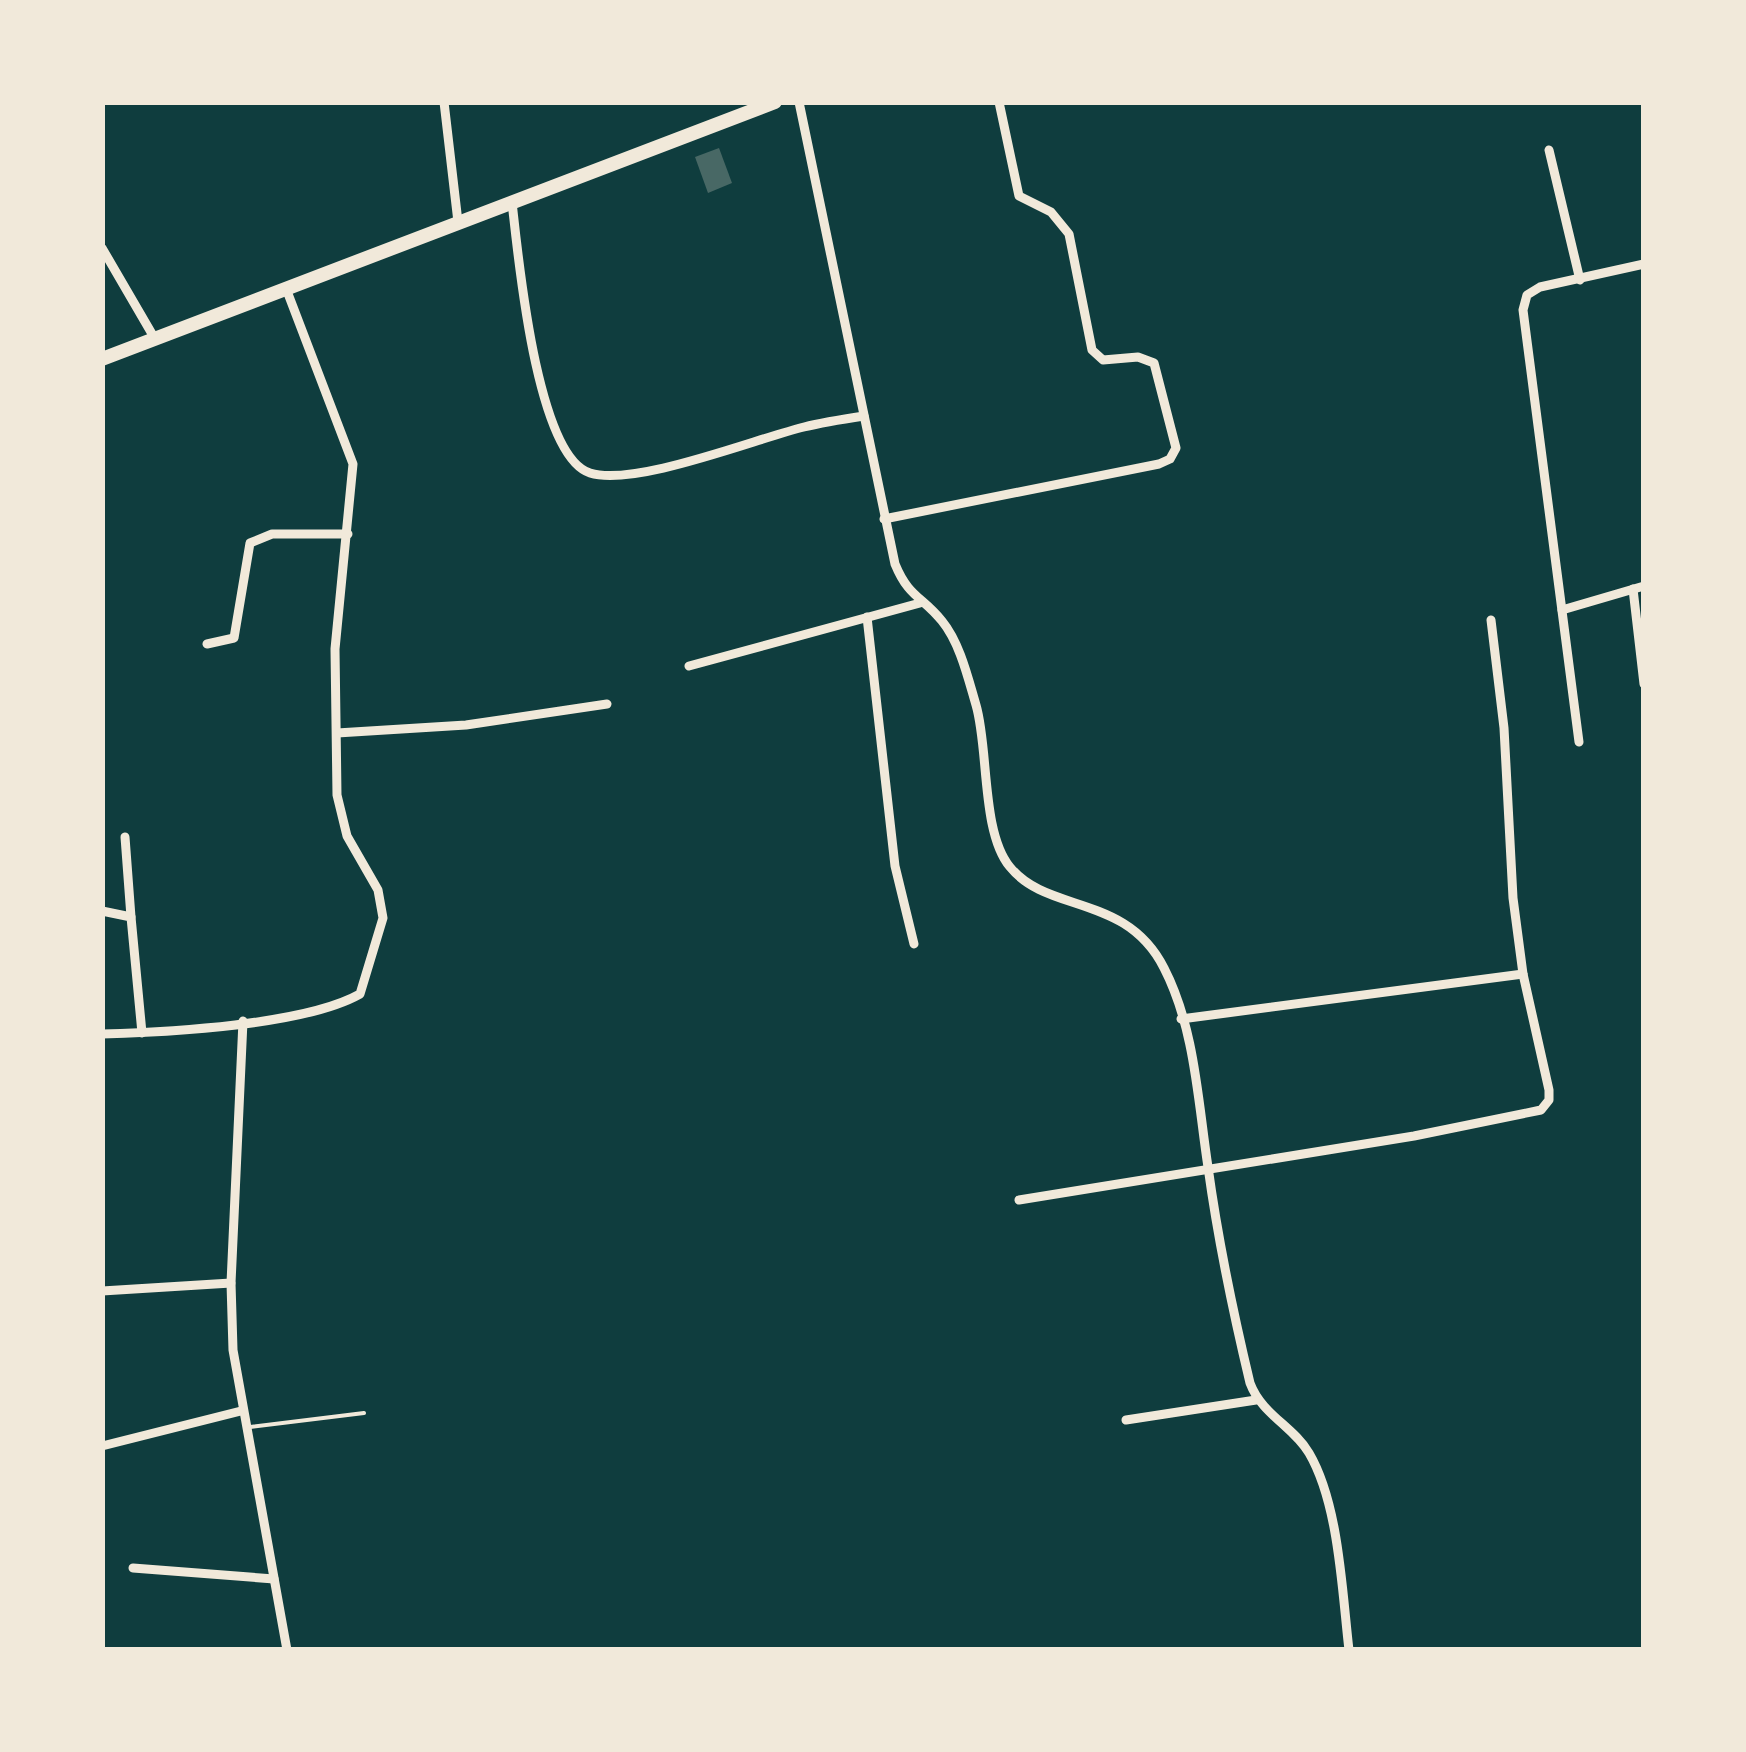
<svg xmlns="http://www.w3.org/2000/svg" width="1746" height="1752" font-family="Commissioner,sans-serif">
<rect width="100%" height="100%" fill="#0f3d3e"/>
<!-- building -->
<polygon fill="#486865" points="719,148 732,183 708,193 695,157"/>
<g fill="none" stroke-linecap="round" stroke-linejoin="round">
<!-- service -->
<polyline stroke="#f1e9da" stroke-width="4" points="250,1427 364,1413"/>
<!-- minor -->
<g stroke="#f1e9da" stroke-width="9">
<polyline points="444,102 458,222"/>
<path d="M 799,102 L 895,564 C 909,598 922,596 942,621 C 960,643 968,678 976,705 C 989,749 981,832 1010,867 C 1048,914 1126,893 1164,968 C 1195,1028 1198,1102 1208,1167 C 1218,1240 1233,1312 1250,1383 C 1262,1415 1293,1426 1309,1453 C 1339,1504 1342,1591 1349,1650"/>
<polyline points="1549,150 1580,280"/>
<path d="M 512,202 C 518,254 536,456 590,473 C 635,487 755,439 804,427 C 824,422 844,419 864,416"/>
<polyline points="102,248 155,339"/>
<polyline points="884,519 1159,464 1170,459 1176,448 1154,363 1138,357 1103,360 1092,350 1069,234 1051,212 1019,196 999,102"/>
<polyline points="1633,589 1644,684"/>
<polyline points="1562,610 1644,586"/>
<polyline points="867,617 895,866 914,944"/>
<polyline points="207,644 234,638 250,543 272,534 348,534"/>
<polyline points="689,666 920,603"/>
<polyline points="337,733 466,725 607,704"/>
<polyline points="1579,742 1523,310 1527,295 1540,287 1644,264"/>
<polyline points="125,837 131,917"/>
<polyline points="102,911 131,917 142,1033"/>
<polyline points="1181,1019 1523,974"/>
<polyline points="243,1021 231,1283 233,1350 287,1650"/>
<path d="M 102,1034 C 168,1032 305,1025 360,994 L 383,918 L 378,890 L 347,836 L 337,795 L 335,649 L 353,464 L 287,291"/>
<polyline points="1019,1200 1414,1136 1541,1110 1549,1100 1549,1090 1523,974 1513,898 1504,728 1491,620"/>
<polyline points="102,1291 231,1283"/>
<polyline points="1126,1420 1256,1400"/>
<polyline points="102,1446 241,1411"/>
<polyline points="133,1568 274,1579"/>
</g>
<!-- trunk -->
<polyline stroke="#f1e9da" stroke-width="14" points="102,359 775,102"/>
</g>
<!-- border -->
<rect width="1746" height="1752" fill="none" stroke="#f1e9da" stroke-width="210"/>
</svg>
